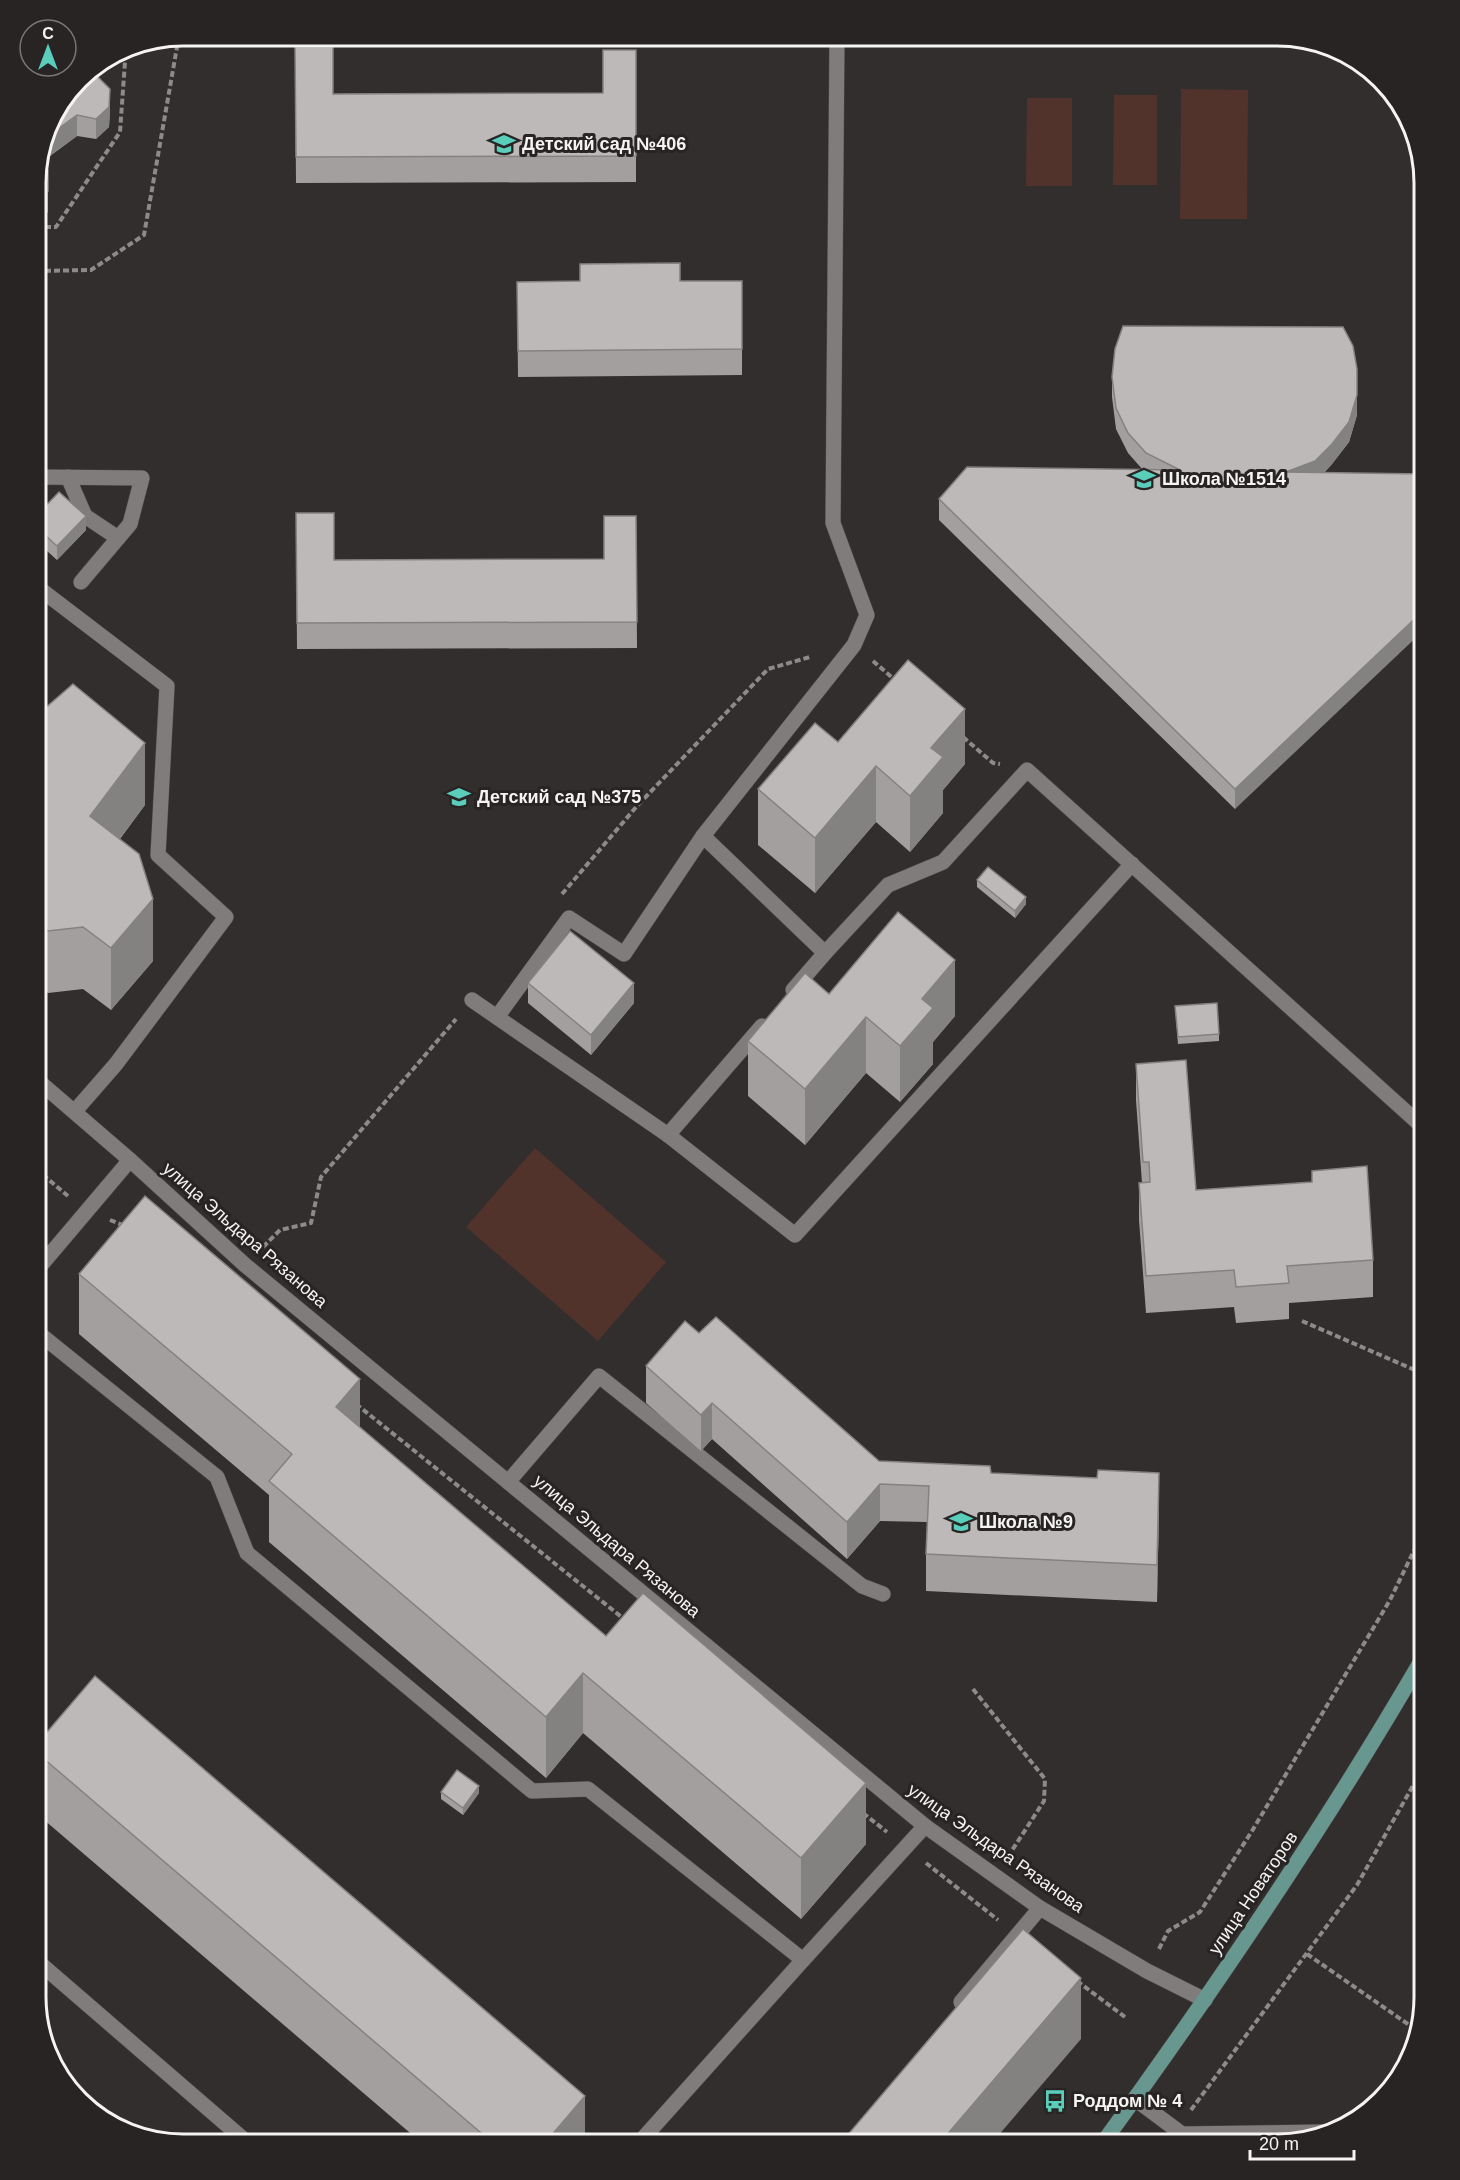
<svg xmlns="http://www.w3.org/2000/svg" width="1460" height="2180" font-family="Arial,sans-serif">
<rect width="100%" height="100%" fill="#312e2d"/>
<!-- green -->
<g fill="#51332c">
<polygon points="1181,89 1248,90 1247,219 1180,219"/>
<polygon points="1114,95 1157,95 1157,185 1113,185"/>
<polygon points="1027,98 1072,98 1072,186 1026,186"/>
<polygon points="535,1148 666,1262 598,1341 466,1227"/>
</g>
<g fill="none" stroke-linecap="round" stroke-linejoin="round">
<!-- lane casing -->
<g stroke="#4e4b4b" stroke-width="16">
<g id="lane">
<polyline points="36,477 142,478 130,524 81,582"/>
<polyline points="68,477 85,516 118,538"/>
<polyline points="36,586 167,686 158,855 226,917 116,1064 75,1111"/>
<polyline points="825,953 888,885 943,862 1027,770 1424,1128"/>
<polyline points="793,990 825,953 703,836 854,645 867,615 833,523 837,36"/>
<polyline points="472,1000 668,1135"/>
<polyline points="497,1017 569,918 624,954 703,836"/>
<polyline points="762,1026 668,1135 795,1235 1132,864"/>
<polyline points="36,1271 130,1160"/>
<polyline points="36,1331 217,1477 247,1553 532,1791 588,1789 803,1960 925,1826"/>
<polyline points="508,1482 599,1376 862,1586 883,1594"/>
<polyline points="36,1960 249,2144"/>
<polyline points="961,2002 1040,1908"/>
<polyline points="1395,2079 1405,2066"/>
<polyline points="1135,2099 1182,2134 1322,2132"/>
<polyline points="638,2144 803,1960"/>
</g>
</g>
<!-- street casing -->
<g stroke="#4e4b4b" stroke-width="16">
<polyline id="street" points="36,1079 130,1160 245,1265 925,1826 1040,1908 1147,1971 1205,2000"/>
</g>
<!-- secondary casing -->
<g stroke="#4e4b4b" stroke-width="16">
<path id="secondary" d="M 1102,2144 C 1217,1986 1326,1825 1424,1656"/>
</g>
<!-- path -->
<g stroke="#8d8b8a" stroke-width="4" stroke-dasharray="6 3" stroke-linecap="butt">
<polyline points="36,227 56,227 120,132 126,48"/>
<polyline points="36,271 91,270 144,235 177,47 181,37"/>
<polyline points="873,661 895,680"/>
<polyline points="963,737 993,763 1000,764"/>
<polyline points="562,894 637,806 768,669 810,657"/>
<polyline points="36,1169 68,1196"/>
<polyline points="110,1220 125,1226"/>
<polyline points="263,1247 280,1230 311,1223 321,1177 456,1019"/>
<polyline points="1302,1321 1424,1374"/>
<polyline points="356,1404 624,1619"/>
<polyline points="973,1689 1045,1779 1044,1801 1009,1855"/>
<polyline points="863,1813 887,1832"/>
<polyline points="926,1863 998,1920"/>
<polyline points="1159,1949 1168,1931 1200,1912 1252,1831 1390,1600 1424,1530"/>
<polyline points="1307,1954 1415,2029"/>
<polyline points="1077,1981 1125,2017"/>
<polyline points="1191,2110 1357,1885 1424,1766"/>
</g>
<!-- lane -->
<use href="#lane" stroke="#7f7c7b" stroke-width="15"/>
<!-- street -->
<use href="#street" stroke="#7f7c7b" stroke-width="15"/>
<!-- secondary -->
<use href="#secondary" stroke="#689790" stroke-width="15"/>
</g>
<!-- wall -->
<g fill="#a39f9e">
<polygon points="295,47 333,94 603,93 636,50 636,182 296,183"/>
<polygon points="98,77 110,89 110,109 109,127 96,139 77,136 42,162 48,170 48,212 36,221 36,174 47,127 79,79"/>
<polygon points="580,281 742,281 742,375 518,377 517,282"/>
<polygon points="1112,377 1357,415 1349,442 1332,464 1324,473 1235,809 939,520 939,499 1143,470 1128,453 1116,429 1112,397"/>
<polygon points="296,513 334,560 604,559 636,516 637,648 297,649"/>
<polygon points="36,516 86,530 57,560 36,541"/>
<polygon points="36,716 145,805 120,839 153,961 111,1010 83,989 48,993 36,982"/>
<polygon points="838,742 965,764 943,790 943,813 910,852 876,822 815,893 758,845 758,789"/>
<polygon points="977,880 1026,904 1015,918 977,887"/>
<polygon points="528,983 634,1003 591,1055 528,1003"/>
<polygon points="829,994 955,1016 933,1042 933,1064 900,1102 866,1073 805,1145 748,1096 748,1041"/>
<polygon points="1175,1006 1219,1034 1219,1041 1178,1044"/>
<polygon points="1424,1016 1424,1070 1421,1067 1421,1019"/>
<polygon points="1136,1064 1196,1190 1312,1182 1312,1171 1373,1260 1373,1297 1289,1303 1289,1319 1236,1323 1234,1307 1146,1313 1139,1220 1139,1183 1142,1183 1136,1100"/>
<polygon points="79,1274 360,1427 606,1636 866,1844 801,1919 583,1733 546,1778 269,1542 269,1495 79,1334"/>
<polygon points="699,1333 879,1461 991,1473 1159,1509 1157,1602 926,1591 926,1554 927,1522 880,1521 847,1559 712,1439 701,1451 646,1403 646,1366"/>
<polygon points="36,1745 585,2144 423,2144 36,1813"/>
<polygon points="441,1792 479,1793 463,1815 441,1799"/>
</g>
<!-- shaded-wall -->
<g fill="#848281">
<polygon points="110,89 110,109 109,127 96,139 96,119"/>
<polygon points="77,115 77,136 41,162 40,181 41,155 44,139"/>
<polygon points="48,191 48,212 36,221 36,200"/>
<polygon points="1357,369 1357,415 1349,442 1332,464 1315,481 1286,472"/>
<polygon points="86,516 86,530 57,560 57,546"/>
<polygon points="1424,610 1424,630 1235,809 1235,789"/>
<polygon points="965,709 965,764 943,790 943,813 910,852 910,796 931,748"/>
<polygon points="145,743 145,805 90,878 90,816"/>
<polygon points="876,766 876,822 815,893 815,838"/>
<polygon points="1026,897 1026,904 1015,918 1015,911"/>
<polygon points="153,899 153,961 111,1010 111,948"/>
<polygon points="955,960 955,1016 933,1042 933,1064 900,1102 900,1046 922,999"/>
<polygon points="634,983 634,1003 591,1055 591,1035"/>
<polygon points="866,1017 866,1073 805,1145 805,1089"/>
<polygon points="360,1379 360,1440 336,1407"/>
<polygon points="712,1403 712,1439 701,1451 701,1415"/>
<polygon points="1159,1473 1159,1509 1157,1602 1157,1565"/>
<polygon points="880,1484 880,1521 847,1559 847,1522"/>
<polygon points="583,1673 583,1733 546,1778 546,1717"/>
<polygon points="866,1783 866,1844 801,1919 801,1858"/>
<polygon points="479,1786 479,1793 463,1815 463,1808"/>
<polygon points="1081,1978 1081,2039 991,2144 939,2144"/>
<polygon points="585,2096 585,2144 544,2144"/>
</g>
<!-- building -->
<g fill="#bdb9b8" stroke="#848281" stroke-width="1.5">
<polygon points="295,47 333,47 333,94 603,93 603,50 636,50 636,156 296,157"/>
<polygon points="98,77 110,89 109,107 96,119 77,115 44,139 47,127 79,79"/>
<polygon points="41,155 40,161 48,170 48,191 36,200 36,174"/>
<polygon points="680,263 680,281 742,281 742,349 518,351 517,282 580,281 580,264"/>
<polygon points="1123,326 1343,327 1353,346 1357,369 1357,395 1349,422 1332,444 1315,461 1286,472 1424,474 1424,610 1235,789 939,499 967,467 1180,470 1146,453 1128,433 1116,408 1112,377 1115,349"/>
<polygon points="59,492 86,516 57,546 36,527 36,516"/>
<polygon points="296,513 334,513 334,560 604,559 604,516 636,516 637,622 297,623"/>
<polygon points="908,660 965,709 931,748 943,757 910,796 876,766 815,838 758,789 815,723 838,742"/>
<polygon points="73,684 145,743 90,816 139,854 153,899 111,948 83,927 48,931 36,920 36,716"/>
<polygon points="988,867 1026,897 1015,911 977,880"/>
<polygon points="898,912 955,960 922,999 933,1008 900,1046 866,1017 805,1089 748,1041 805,973 829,994"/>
<polygon points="570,931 634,983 591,1035 528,983"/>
<polygon points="1217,1003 1219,1034 1178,1037 1175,1006"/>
<polygon points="1186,1060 1196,1190 1312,1182 1312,1171 1367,1166 1373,1260 1287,1266 1289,1283 1236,1287 1234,1270 1146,1276 1139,1183 1150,1182 1149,1162 1143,1162 1136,1064"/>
<polygon points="145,1196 360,1379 336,1407 606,1636 643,1593 866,1783 801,1858 583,1673 546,1717 269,1481 292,1454 79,1274"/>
<polygon points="716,1317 879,1461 990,1466 991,1473 1097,1478 1098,1470 1159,1473 1157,1565 926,1554 929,1486 880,1484 847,1522 712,1403 701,1415 646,1366 685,1321 699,1333"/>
<polygon points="95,1676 585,2096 544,2144 494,2144 36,1752 36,1745"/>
<polygon points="457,1770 479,1786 463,1808 441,1792"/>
<polygon points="1023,1929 1081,1978 939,2144 840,2144"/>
</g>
<!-- icons -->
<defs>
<g id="school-bare" transform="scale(1.8)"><path d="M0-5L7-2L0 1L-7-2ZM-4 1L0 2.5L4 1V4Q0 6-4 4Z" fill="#5bcebb" stroke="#272423" stroke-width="2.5" paint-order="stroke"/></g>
<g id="bus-bare" transform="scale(1.8)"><path d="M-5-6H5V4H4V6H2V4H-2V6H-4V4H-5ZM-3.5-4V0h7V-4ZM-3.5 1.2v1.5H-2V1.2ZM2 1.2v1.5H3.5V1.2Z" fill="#5bcebb" stroke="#272423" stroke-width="2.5" paint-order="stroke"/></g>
</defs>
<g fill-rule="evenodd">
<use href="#school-bare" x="504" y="144"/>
<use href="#school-bare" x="1144" y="479"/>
<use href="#school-bare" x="459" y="797"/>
<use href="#school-bare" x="961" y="1522"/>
<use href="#bus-bare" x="1055" y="2101"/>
</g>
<g text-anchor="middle" stroke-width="6" stroke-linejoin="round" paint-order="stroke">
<!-- poi labels -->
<g font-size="18" font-weight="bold" fill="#f5f3f3" stroke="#272423" text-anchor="start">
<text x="522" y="150">Детский сад №406</text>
<text x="1162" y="485">Школа №1514</text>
<text x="477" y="803">Детский сад №375</text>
<text x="979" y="1528">Школа №9</text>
<text x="1073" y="2107">Роддом № 4</text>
</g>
<!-- street labels -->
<g font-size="18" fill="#f5f3f3" stroke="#272423">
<text transform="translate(245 1235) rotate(41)" y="6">улица Эльдара Рязанова</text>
<text transform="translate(617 1546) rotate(40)" y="6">улица Эльдара Рязанова</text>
<text transform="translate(996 1848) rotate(35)" y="6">улица Эльдара Рязанова</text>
<text transform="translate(1253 1893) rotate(-56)" y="6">улица Новаторов</text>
</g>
</g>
<!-- crop -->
<path d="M0 0H1460V2180H0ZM183 46H1277A137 137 0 0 1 1414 183V1997A137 137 0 0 1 1277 2134H183A137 137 0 0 1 46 1997V183A137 137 0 0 1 183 46Z" fill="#272423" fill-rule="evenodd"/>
<path fill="none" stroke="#f5f3f3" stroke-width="3" d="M183 46H1277A137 137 0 0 1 1414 183V1997A137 137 0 0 1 1277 2134H183A137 137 0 0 1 46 1997V183A137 137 0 0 1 183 46Z"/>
<!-- north arrow -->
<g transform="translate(48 48)"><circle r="28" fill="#272423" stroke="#797776" stroke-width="1.5"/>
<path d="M0-4.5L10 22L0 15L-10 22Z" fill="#5bcebb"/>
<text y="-9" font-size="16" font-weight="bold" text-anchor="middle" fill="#f5f3f3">С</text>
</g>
<!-- scale -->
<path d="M1250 2150v9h104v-9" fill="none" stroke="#f5f3f3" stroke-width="3"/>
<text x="1259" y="2150" font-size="18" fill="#f5f3f3" stroke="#272423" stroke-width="4.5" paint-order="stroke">20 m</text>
</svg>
